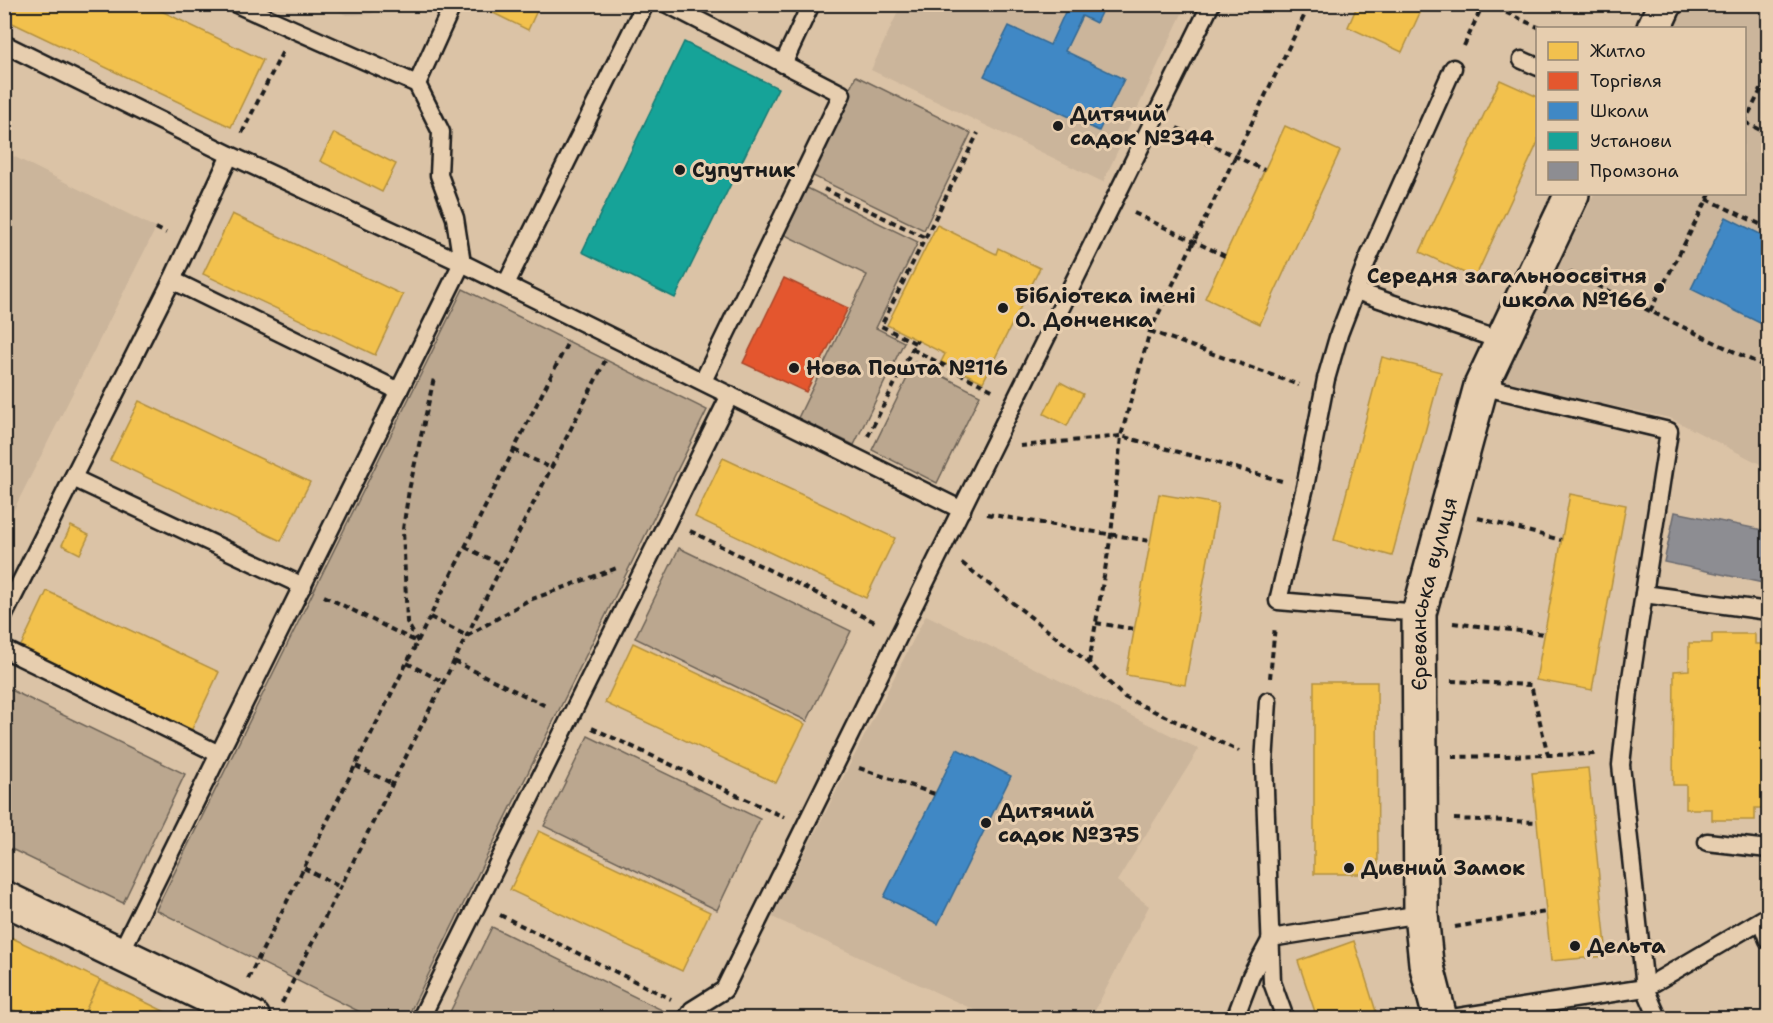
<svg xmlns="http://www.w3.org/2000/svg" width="1773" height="1023" font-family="'Shantell Sans',sans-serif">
<rect width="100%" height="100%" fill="#dbc3a6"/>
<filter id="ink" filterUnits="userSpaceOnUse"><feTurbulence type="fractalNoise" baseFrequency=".0167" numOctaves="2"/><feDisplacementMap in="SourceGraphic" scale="12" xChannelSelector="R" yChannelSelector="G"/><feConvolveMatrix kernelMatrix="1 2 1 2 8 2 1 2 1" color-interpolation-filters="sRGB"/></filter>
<g filter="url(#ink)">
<!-- built -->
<g fill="#cbb59b">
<polygon points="325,5 389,5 371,14 346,15"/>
<polygon points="901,5 1186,5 1103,182 871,70"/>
<polygon points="1686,5 1768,5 1768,468 1670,418 1503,383 1594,194 1744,194 1744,28 1675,28"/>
<polygon points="5,152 156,228 5,527"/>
<polygon points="926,615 1199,749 1117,881 1149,906 1091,1018 992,1018 772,917"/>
</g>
<!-- green -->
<g fill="#bba78f" stroke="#6c6256" stroke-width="1.5">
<polygon points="856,76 971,133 924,230 809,174"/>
<polygon points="803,186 918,242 876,328 904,342 854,445 798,418 867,275 781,233"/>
<polygon points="463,289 707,410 407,1018 372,1018 156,910"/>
<polygon points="915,362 980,395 937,483 872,450"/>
<polygon points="679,548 851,631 807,721 635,638"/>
<polygon points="5,687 185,774 123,903 5,846"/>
<polygon points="588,736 760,819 717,910 544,826"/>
<polygon points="492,927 664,1011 660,1018 447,1018"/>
</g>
<!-- homes -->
<g fill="#f2c14e" stroke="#b2903f" stroke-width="1.5">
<polygon points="4,4 147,4 263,60 231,127 4,19"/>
<polygon points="482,4 540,4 528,30 481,7"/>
<polygon points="1358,4 1424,4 1402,52 1348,27"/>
<polygon points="1500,80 1538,97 1538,142 1475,278 1420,252"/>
<polygon points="1285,126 1340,151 1260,324 1205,298"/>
<polygon points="334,133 396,164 382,192 320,161"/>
<polygon points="232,214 403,295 375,355 203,274"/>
<polygon points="937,225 996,254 998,248 1040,268 983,382 941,362 945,354 887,325"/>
<polygon points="1382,357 1441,372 1392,556 1334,540"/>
<polygon points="1060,382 1083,394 1067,426 1044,414"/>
<polygon points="139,401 310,482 281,541 110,460"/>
<polygon points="723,458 895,538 866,598 695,517"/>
<polygon points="1159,494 1218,504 1185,685 1126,675"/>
<polygon points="1570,494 1626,505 1592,690 1536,680"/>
<polygon points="71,526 89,535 80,554 62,545"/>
<polygon points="47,591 219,672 191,731 19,650"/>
<polygon points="1712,634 1755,634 1755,644 1768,644 1768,808 1755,808 1755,820 1712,820 1712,809 1686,809 1686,785 1673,785 1674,671 1689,670 1689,643 1712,643"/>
<polygon points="633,643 805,724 776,783 605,703"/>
<polygon points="1314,682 1377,682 1378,874 1314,874"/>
<polygon points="1588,768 1607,956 1551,961 1532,773"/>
<polygon points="539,831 710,912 682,971 510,890"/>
<polygon points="4,934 100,980 82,1018 32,1018 4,1006"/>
<polygon points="1354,941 1378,1018 1317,1018 1298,961"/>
<polygon points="100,980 176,1017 175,1018 82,1018"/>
</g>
<!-- shops -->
<polygon fill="#e4572e" stroke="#a84529" stroke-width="1.5" points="784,278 848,308 806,392 743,363"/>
<!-- schools -->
<g fill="#3f88c5" stroke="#346892" stroke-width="1.5">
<polygon points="1055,4 1105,4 1096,23 1082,16 1065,51 1124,79 1099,131 984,76 1009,26 1050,45 1066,10"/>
<polygon points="1726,217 1768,238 1768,327 1691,289"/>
<polygon points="957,749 1011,776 938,924 884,897"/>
</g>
<!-- public -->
<polygon fill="#17a398" stroke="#187a73" stroke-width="1.5" points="684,42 778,88 675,298 582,252"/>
<!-- industry -->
<polygon fill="#8d8d92" stroke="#6b6b6f" stroke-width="1.5" points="1675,512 1768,531 1768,584 1664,562"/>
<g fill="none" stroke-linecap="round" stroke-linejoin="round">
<!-- service casing -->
<g stroke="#1c1c1c" stroke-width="21">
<g id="service">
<polyline points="667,4 842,94 703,381"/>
<polyline points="4,44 230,155 462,263 962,510"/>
<polyline points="1522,60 1538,67"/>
<polyline points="783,64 811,4"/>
<polyline points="417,84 453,4"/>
<polyline points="172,280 399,391"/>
<polyline points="506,284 645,4"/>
<polyline points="1356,291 1502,341"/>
<polyline points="1481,386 1669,431 1629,691 1621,765 1645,988 1658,1018"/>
<polyline points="73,478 303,586"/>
<polyline points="1644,594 1768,611"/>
<polyline points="1419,613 1278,601 1305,487 1326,379 1339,334 1367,261 1453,68"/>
<polyline points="4,615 172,280 230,155"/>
<polyline points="4,649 219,754"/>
<polyline points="1268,701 1264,763 1272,982 1285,1018"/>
<polyline points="1707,842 1768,849"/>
<polyline points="1761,921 1768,940"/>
<polyline points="1271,938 1421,914"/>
<polyline points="120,954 462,263 455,218 439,175 441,132 417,84 236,4"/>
<polyline points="421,1018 730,395"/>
<polyline points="687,1018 692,1010 724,990 1211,4"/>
<polyline points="1235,1018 1251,976 1271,939"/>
<polyline points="1452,1018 1645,988 1768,916"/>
</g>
</g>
<!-- minor casing -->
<g stroke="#1c1c1c" stroke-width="38">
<g id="minor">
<polyline points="1654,28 1665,4"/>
<polyline points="4,898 253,1018"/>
<path id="s1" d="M 1440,1018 L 1426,963 L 1421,914 L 1419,613 L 1481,386 L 1572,194"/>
</g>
</g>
<!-- path -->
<g stroke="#1c1c1c" stroke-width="4" stroke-dasharray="6 4.5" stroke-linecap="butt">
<polyline points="1487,4 1540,28"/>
<polyline points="1464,46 1483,4"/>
<polyline points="1745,122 1768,134"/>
<polyline points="1744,123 1768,76"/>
<polyline points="1177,128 1264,170"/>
<polyline points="242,133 283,51"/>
<polyline points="824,189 926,238"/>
<polyline points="1707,199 1768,228"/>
<polyline points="1134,213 1225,256"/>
<polyline points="156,228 166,233"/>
<polyline points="1569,272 1768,368"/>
<polyline points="1650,311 1710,194"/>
<polyline points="1150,331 1299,385"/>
<polyline points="915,343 881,326 978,133"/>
<polyline points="912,349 994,391"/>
<polyline points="868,436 917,340"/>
<polyline points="1020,446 1121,436 1282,481"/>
<polyline points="514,450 551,468"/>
<polyline points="987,514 1150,541"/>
<polyline points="1478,518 1561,540"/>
<polyline points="690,531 877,623"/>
<polyline points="465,547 502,565"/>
<polyline points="962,563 1089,663 1124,697 1239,751"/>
<polyline points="324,596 417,642"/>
<polyline points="430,617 467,636 527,601 617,568"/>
<polyline points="1096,623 1134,629"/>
<polyline points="1453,623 1544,634"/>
<polyline points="418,642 407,622 403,529 409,490 434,378"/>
<polyline points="454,661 548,707"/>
<polyline points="407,663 443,682"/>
<polyline points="1089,663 1111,535 1121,436 1150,331 1310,4"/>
<polyline points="1270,678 1275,626"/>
<polyline points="1451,681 1531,685 1548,755"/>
<polyline points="592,728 784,817"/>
<polyline points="1452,757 1597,754"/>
<polyline points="356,766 393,784"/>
<polyline points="859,768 935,794"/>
<polyline points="1454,819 1537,822"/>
<polyline points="304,868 340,887"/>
<polyline points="500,915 671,999"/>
<polyline points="1455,927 1546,912"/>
<polyline points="248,979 568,342"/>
<polyline points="282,1003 605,361"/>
</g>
<!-- service -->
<use href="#service" stroke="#e7ceaf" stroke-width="16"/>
<!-- minor -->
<use href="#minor" stroke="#e7ceaf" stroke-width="33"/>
</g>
</g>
<!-- markers -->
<g fill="#1c1c1c" stroke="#e7ceaf" stroke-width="2">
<circle cx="1058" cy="126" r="6"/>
<circle cx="680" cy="170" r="6"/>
<circle cx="1659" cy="288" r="6"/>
<circle cx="1003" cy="308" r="6"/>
<circle cx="794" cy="368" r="6"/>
<circle cx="986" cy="823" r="6"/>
<circle cx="1349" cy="868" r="6"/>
<circle cx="1575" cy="946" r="6"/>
</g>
<g text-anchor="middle" stroke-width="6" stroke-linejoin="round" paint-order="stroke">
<!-- poi labels -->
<g font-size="21" font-weight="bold" fill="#1c1c1c" stroke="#e7ceaf" text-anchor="start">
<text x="1070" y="121">Дитячий<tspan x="1070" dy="24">садок №344</tspan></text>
<text x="692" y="177">Супутник</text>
<text x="1647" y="283" text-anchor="end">Середня загальноосвітня<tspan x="1647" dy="24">школа №166</tspan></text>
<text x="1015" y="303">Бібліотека імені<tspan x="1015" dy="24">О. Донченка</tspan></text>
<text x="806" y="375">Нова Пошта №116</text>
<text x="998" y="818">Дитячий<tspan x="998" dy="24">садок №375</tspan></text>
<text x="1361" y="875">Дивний Замок</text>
<text x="1587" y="953">Дельта</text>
</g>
<!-- street labels -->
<g font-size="21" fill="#1c1c1c" stroke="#e7ceaf">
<text dy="7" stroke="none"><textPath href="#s1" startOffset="428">Єреванська вулиця</textPath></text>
</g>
</g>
<!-- margin -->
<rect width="1773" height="1023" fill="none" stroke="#e7ceaf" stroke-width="24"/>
<rect x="12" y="12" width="1749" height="999" fill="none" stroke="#1c1c1c" stroke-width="2" filter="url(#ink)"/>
<!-- legend -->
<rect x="1536" y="27" width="210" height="168" fill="#e7ceaf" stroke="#968774" stroke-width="1.5"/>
<rect x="1548" y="42" width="30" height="18" fill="#f2c14e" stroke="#968774" stroke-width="1.5"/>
<text x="1590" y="57" font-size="18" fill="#1c1c1c">Житло</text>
<rect x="1548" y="72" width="30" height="18" fill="#e4572e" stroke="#968774" stroke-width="1.5"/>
<text x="1590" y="87" font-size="18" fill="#1c1c1c">Торгівля</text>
<rect x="1548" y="102" width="30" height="18" fill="#3f88c5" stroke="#968774" stroke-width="1.5"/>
<text x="1590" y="117" font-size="18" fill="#1c1c1c">Школи</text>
<rect x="1548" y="132" width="30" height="18" fill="#17a398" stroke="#968774" stroke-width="1.5"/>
<text x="1590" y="147" font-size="18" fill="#1c1c1c">Установи</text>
<rect x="1548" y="162" width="30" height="18" fill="#8d8d92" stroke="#968774" stroke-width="1.5"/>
<text x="1590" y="177" font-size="18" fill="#1c1c1c">Промзона</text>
</svg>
